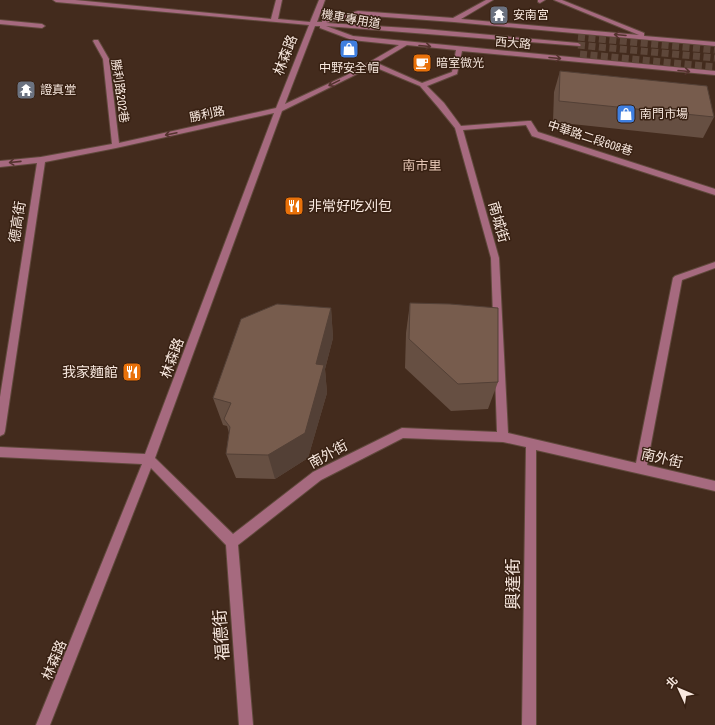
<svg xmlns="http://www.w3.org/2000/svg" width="715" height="725" font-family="'Archivo Narrow','Noto Sans TC',sans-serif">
<rect width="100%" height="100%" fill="#432b1d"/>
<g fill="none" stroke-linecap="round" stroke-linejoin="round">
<!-- minor-tunnel -->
<g stroke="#5e473a" stroke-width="7" stroke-dasharray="7 3.5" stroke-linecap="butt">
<polyline points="578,37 715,50"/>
<polyline points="578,45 715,58"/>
<polyline points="580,54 715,67"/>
</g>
<!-- minor casing -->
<g stroke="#60493c" stroke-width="2">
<g id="minor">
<path d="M 53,0 L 75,0 L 271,19 L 276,0 L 282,0 L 278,19 L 310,22 L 319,0 L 325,0 L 317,22 L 322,22 L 322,20 L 358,11 L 453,18 L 486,0 L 493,0 L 461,19 L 639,35 L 554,0 L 562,0 L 644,33 L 644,36 L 715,42 L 715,46 L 454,22 L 358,15 L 326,23 L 424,29 L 578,43 L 581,45 L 580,46 L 326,26 L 353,36 L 715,71 L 715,75 L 462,51 L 457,74 L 427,86 L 444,103 L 461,126 L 528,121 L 531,121 L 538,132 L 715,189 L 715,195 L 532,136 L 526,125 L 463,130 L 499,258 L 508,433 L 636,463 L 673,278 L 675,276 L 715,262 L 715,268 L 682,280 L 647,465 L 715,481 L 715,491 L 536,450 L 536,725 L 522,725 L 526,447 L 503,442 L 403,438 L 321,480 L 238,545 L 253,725 L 239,725 L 226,545 L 151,468 L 50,725 L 36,725 L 142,464 L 0,457 L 0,447 L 145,454 L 274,113 L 116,148 L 45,162 L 5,431 L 4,434 L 0,436 L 0,397 L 37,163 L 0,167 L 0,161 L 41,157 L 112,144 L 103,59 L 93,41 L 94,40 L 98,40 L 109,59 L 119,143 L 276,108 L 309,25 L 56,2 ZM 315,26 L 320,26 L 320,28 L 352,40 L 399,45 L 347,75 L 285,104 ZM 407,45 L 456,50 L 452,72 L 422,83 L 377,63 ZM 372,66 L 420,86 L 438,107 L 455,128 L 491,258 L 497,432 L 402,428 L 398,430 L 313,472 L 233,534 L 155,458 L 282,111 L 351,77 Z"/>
<polygon points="538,0 545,0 540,3 538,2"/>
<polygon points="0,20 42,24 45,26 42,28 0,24"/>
</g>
</g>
<!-- minor -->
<use href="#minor" fill="#a66a7f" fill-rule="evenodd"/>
</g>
<!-- wall -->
<g fill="#664f42">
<polygon points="560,71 714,117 703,138 553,122 554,92"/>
<polygon points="410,303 498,382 488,409 451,411 405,368 406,333"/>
<polygon points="331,308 333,338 325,369 327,393 308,458 275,479 236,478 226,454 229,433 227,426 223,425 213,398"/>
</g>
<!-- shaded-wall -->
<polygon fill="#534036" points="331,308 333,338 325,369 327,393 308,458 275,479 268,455 316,364"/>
<!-- building -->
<g fill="#775c4d" stroke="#534036">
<polygon points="560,71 707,86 714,117 559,101"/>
<polygon points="410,303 450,304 498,308 498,382 458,384 409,339"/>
<polygon points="277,304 331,308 316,364 324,365 305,433 268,455 226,454 230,427 224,419 231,403 213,398 241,319"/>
</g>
<!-- one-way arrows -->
<defs><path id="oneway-shaft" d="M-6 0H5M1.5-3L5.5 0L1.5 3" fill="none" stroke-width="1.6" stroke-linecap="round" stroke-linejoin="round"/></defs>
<g stroke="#54332e">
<use href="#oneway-shaft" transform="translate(620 35) rotate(-175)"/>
<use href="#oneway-shaft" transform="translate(425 46) rotate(5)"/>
<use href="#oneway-shaft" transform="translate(555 58) rotate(5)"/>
<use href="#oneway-shaft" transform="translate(684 71) rotate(5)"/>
<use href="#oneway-shaft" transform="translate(334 83) rotate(154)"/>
<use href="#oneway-shaft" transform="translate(171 134) rotate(168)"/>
<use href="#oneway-shaft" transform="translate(15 162) rotate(174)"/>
</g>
<!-- icons -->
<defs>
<g id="temple-square" transform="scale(1)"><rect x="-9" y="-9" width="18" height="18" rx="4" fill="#6b7280" stroke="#382113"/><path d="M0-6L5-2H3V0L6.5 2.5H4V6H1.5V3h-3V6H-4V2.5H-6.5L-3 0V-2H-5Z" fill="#fff"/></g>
<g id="shop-square" transform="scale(1)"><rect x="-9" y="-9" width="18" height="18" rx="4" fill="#3f7fe0" stroke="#382113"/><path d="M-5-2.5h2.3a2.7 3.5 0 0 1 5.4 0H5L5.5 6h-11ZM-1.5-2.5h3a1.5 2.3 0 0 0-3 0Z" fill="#fff"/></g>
<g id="cafe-square" transform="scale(1)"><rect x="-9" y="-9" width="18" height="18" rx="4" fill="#e8710a" stroke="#382113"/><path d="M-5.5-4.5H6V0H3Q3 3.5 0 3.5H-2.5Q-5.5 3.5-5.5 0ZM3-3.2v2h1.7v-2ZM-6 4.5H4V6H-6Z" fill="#fff"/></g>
<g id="restaurant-square" transform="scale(1)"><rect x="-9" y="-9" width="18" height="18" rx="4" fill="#e8710a" stroke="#382113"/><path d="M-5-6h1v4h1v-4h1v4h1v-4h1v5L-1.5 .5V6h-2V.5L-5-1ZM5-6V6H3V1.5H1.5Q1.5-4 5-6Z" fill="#fff"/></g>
</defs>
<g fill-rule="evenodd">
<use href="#temple-square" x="499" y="15"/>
<use href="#shop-square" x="349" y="49"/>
<use href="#cafe-square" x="422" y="63"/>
<use href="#temple-square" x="26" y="90"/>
<use href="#shop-square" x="626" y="114"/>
<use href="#restaurant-square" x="294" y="206"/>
<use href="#restaurant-square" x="132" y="372"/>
</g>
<g text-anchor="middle" stroke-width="3" stroke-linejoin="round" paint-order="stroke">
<!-- far-poi labels -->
<g font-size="12" fill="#f8e8df" stroke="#382113" text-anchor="start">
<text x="513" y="19">安南宮</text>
<text x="436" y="67">暗室微光</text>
<text x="349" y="72" text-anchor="middle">中野安全帽</text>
<text x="40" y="94">證真堂</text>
<text x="640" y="118">南門市場</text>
</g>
<!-- far-street labels -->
<g font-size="12" fill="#f8e8df" stroke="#382113">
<text transform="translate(351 19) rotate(10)" y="4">機車專用道</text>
<text transform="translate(513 43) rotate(5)" y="4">西大路</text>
<text transform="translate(120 91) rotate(82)" y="4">勝利路202巷</text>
<text transform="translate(207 114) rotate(-12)" y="4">勝利路</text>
<text transform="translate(590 138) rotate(18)" y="4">中華路二段608巷</text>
</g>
<!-- far-quarter labels -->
<g font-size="13" fill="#e5c6b5" stroke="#382113">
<text x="422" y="170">南市里</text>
</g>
<!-- street labels -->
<g font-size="14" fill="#f8e8df" stroke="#382113">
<text transform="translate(285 55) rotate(-69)" y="5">林森路</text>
<text transform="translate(17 222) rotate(-81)" y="5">德高街</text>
<text transform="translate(499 222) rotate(74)" y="5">南城街</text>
<text transform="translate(172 358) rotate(-70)" y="5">林森路</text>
<text transform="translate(328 454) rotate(-29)" y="5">南外街</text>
<text transform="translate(662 458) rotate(13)" y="5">南外街</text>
<text transform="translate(54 660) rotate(-68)" y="5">林森路</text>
</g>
<!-- poi labels -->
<g font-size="14" fill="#f8e8df" stroke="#382113" text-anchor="start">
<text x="308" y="211">非常好吃刈包</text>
<text x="118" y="377" text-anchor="end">我家麵館</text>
</g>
<!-- near-street labels -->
<g font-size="17" fill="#f8e8df" stroke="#382113">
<text transform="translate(513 584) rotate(-90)" y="6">興達街</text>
<text transform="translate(221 635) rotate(-94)" y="6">福德街</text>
</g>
</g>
<!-- north arrow -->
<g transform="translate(679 689) rotate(314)" stroke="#382113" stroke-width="3" paint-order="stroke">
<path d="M0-3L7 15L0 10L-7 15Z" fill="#f8e8df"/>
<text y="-6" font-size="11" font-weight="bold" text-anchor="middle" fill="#f8e8df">北</text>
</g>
</svg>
